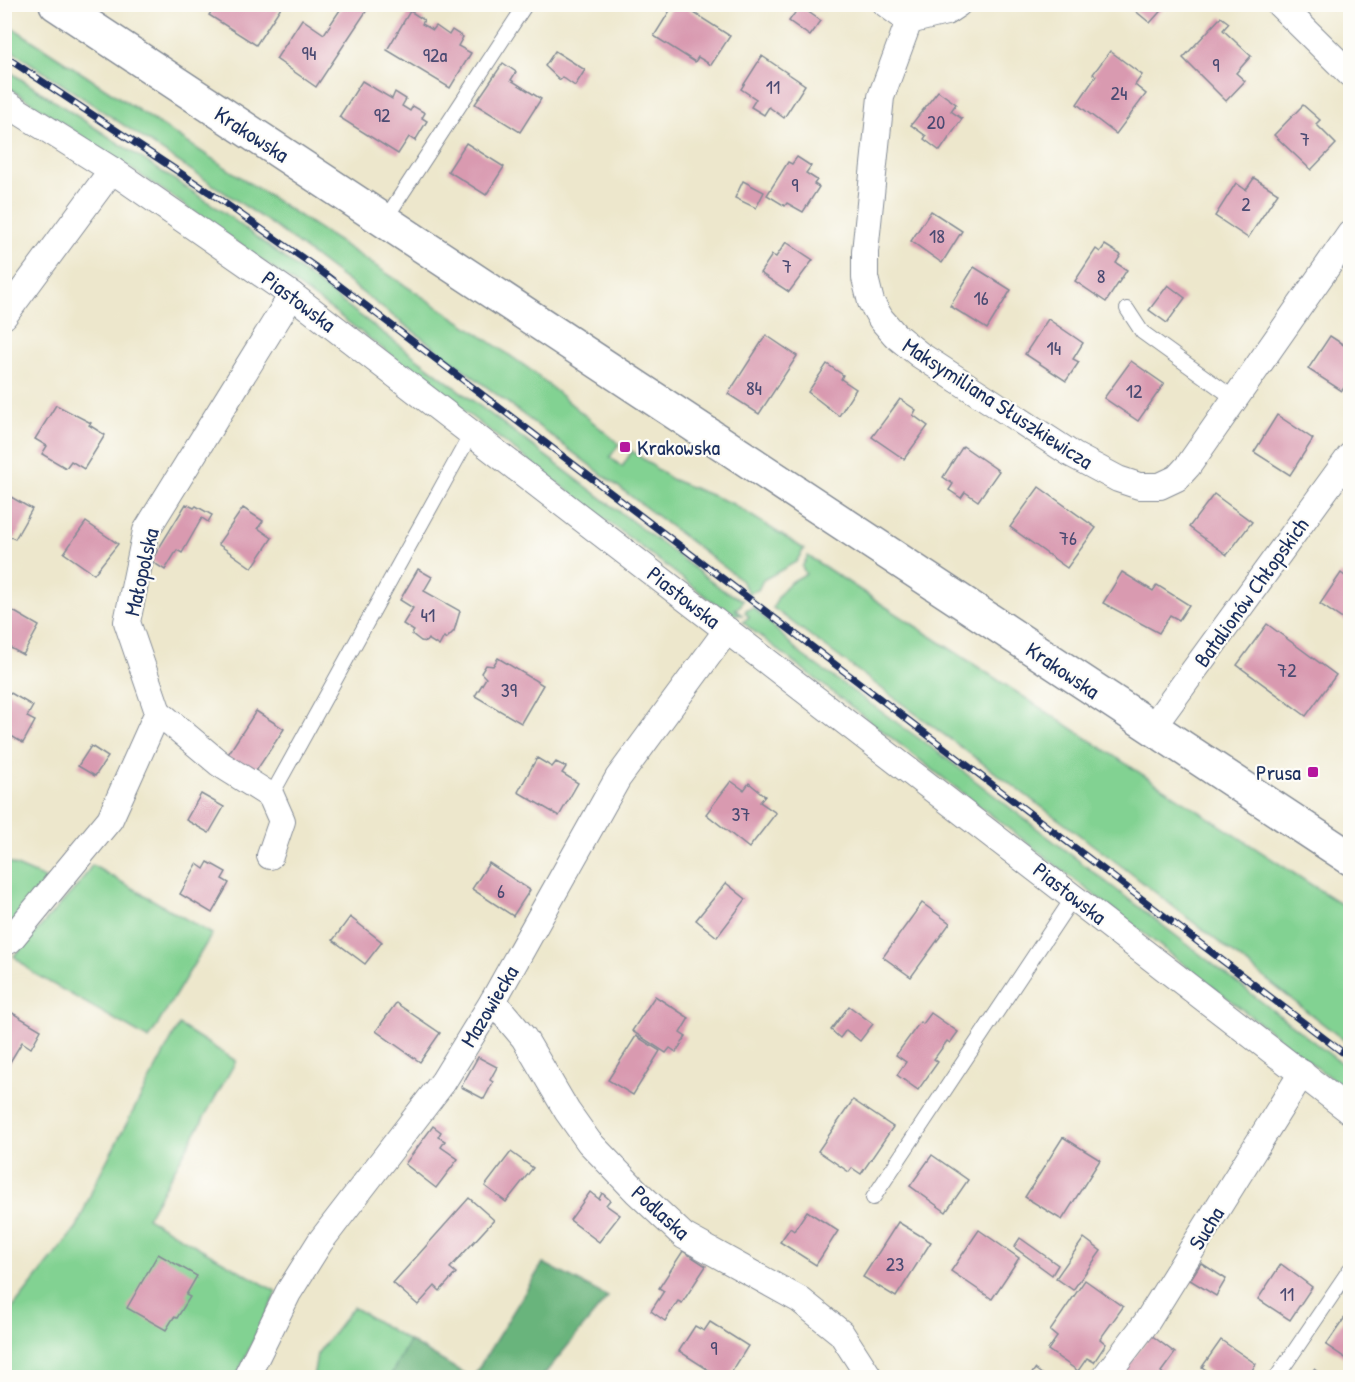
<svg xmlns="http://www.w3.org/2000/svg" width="1355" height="1382" font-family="'Patrick Hand',sans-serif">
<rect width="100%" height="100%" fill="#fdfcf7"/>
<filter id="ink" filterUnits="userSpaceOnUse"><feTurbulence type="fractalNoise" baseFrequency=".0167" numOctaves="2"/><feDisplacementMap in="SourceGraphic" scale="12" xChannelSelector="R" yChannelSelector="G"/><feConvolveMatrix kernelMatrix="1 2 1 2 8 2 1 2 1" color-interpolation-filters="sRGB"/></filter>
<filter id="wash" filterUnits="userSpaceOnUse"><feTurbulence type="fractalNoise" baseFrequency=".008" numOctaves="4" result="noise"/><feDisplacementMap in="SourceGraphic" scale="24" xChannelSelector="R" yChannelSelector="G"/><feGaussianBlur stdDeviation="1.35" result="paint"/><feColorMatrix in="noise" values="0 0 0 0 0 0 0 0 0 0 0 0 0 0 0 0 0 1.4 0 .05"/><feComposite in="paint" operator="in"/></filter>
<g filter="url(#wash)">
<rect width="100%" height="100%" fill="#ede7cc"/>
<!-- green -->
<g fill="#82d292" stroke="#4e8078" stroke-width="1.5">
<polygon points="4,22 470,328 528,368 619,444 610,457 622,467 632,451 671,479 733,504 804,549 796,562 763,580 758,590 749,593 740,579 273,225 5,46"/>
<polygon points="4,68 222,211 723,590 743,600 741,605 735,609 742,615 732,614 717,605 332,310 170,195 5,85"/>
<path d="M 808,556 L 1350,910 L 1350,1045 L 1128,871 L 773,608 C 780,590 788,582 806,574 L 802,567 Z"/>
<polygon points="754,608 802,655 938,752 1350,1070 1350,1093 751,629 743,622 749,617 745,612 747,609"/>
<polygon points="5,861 47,879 5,932"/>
<polygon points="92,865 212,934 149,1039 33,973 14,956 79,884"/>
<polygon points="179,1025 236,1061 147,1218 277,1292 236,1377 5,1377 5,1318 77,1227 96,1181"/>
<polygon points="353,1307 409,1341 390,1377 313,1378 317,1354"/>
</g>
<!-- forest -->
<g fill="#69b47c" stroke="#42726d" stroke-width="1.5">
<polygon points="543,1263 608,1297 542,1377 473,1377"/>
<polygon points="409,1341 470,1377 390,1377"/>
</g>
<g id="blocks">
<!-- building -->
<g fill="#d99ab0">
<polygon points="216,4 283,4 256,45 209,15"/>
<polygon points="344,4 371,4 316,87 276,59 302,19 324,34"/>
<polygon points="674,4 680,4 730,36 711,65 698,57 695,62 654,36"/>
<polygon points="1127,4 1167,4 1150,23"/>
<polygon points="800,6 821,21 810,36 789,21"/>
<polygon points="410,11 424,20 422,24 433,30 436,26 449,35 452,30 463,37 458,46 471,53 450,88 387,50"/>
<polygon points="1221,17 1229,23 1223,30 1251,56 1236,73 1245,81 1226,101 1183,58"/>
<polygon points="555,51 585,70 575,86 562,77 560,80 545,66"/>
<polygon points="1110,51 1142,75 1135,85 1146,94 1116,134 1077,104 1096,76 1093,74"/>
<polygon points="762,56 805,85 784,118 769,107 764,115 751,107 756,99 741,89"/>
<polygon points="503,63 516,72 511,80 541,99 520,132 475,104"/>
<polygon points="362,81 392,99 395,92 406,99 402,106 410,111 413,106 425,113 422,118 427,121 415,141 409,137 398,154 339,117"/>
<polygon points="938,91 956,104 951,111 962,119 940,151 924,139 926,136 911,125"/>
<polygon points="1303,105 1320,120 1316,124 1336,144 1311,170 1274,135"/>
<polygon points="466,143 504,167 486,195 448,171"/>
<polygon points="797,157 811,166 806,173 817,180 814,184 819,187 803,212 787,203 785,206 767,195 788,162 792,164"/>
<polygon points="1254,178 1278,193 1248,238 1215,216 1236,183 1246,190"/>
<polygon points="743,181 764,192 756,208 735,198"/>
<polygon points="931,211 962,231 942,263 911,241"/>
<polygon points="786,242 813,260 789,292 760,273 772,255 776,257"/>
<polygon points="1105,245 1121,255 1116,263 1127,270 1106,302 1075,281 1096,249 1100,252"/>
<polygon points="974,267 1011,290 987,329 950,306"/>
<polygon points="1168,285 1185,298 1167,323 1149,310"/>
<polygon points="1048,319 1083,343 1073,359 1079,362 1066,381 1025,354"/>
<polygon points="766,335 797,356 759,414 728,394"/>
<polygon points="1330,336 1350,349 1350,378 1342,391 1308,369"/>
<polygon points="1131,361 1164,384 1138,421 1104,398"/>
<polygon points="827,364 843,375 841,379 856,389 839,416 808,392"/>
<polygon points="900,399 916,410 913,415 928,426 904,459 872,437"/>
<polygon points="56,405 91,423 89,425 105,435 84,469 71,461 66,468 42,454 47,446 35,439"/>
<polygon points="1277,415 1313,439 1290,475 1254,452"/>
<polygon points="963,446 999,471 978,501 965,492 961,498 949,490 953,484 943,477"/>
<polygon points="1039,487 1096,528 1067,568 1010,527"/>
<polygon points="4,493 32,509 15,539 4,534"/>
<polygon points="1214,494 1252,522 1227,555 1189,527"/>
<polygon points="186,504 194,508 196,506 212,515 208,522 202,518 182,553 177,550 165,570 151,561"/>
<polygon points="243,508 263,521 258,528 272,538 252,568 218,544"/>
<polygon points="86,522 118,544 94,574 64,553"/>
<polygon points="418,569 432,577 424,591 460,611 454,631 446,639 444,637 439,646 428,639 426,642 421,641 412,634 414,631 403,624 413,608 400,600"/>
<polygon points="1122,572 1153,591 1157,585 1189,605 1179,620 1170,615 1159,633 1103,603"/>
<polygon points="1341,573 1350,580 1350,624 1320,604"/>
<polygon points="13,611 39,626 23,655 9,647 4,656 4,620 7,621"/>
<polygon points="1267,624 1336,675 1306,716 1237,665"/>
<polygon points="498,658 543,685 521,723 475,696 486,678 481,673 486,665 493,666"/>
<polygon points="4,689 33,706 27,717 35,721 23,743 8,734 4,740"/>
<polygon points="256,711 284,729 252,777 225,759"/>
<polygon points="91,746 108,757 95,776 78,766"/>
<polygon points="537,758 552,767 556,762 566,767 562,773 578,783 559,816 518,792"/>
<polygon points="731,781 744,790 749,783 765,796 760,802 776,813 749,848 706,814"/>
<polygon points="201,794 224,807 209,833 186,820"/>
<polygon points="208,862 226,872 222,879 229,883 212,913 180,894 197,864 204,869"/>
<polygon points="489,863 530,890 513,916 472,889"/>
<polygon points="726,883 746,899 717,937 696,920"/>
<polygon points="922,903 950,923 911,977 883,957"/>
<polygon points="350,917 382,942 365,964 333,940"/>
<polygon points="655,996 689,1018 680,1033 686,1037 676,1052 670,1048 666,1053 632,1031"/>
<polygon points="396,1003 440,1033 420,1062 376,1031"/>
<polygon points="849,1006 873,1024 860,1041 846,1030 840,1038 831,1030"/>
<polygon points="4,1008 41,1030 31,1048 22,1042 4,1072"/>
<polygon points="931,1013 958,1032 950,1043 947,1041 934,1059 938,1062 918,1090 897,1075 906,1062 896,1055 920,1022 923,1024"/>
<polygon points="636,1036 660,1051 633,1095 608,1080"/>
<polygon points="478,1057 497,1067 490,1080 493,1082 484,1099 461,1087"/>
<polygon points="853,1100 893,1127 861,1174 852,1168 849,1172 818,1151"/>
<polygon points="433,1126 441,1132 438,1137 445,1141 441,1147 458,1159 436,1188 405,1164"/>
<polygon points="1063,1137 1100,1160 1062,1220 1025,1197"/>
<polygon points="511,1152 533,1168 506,1202 485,1186"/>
<polygon points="932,1155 968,1180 946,1212 910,1186"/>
<polygon points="590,1192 599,1199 602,1193 610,1200 606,1205 620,1215 599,1242 570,1220"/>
<polygon points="469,1198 494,1220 450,1268 456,1273 440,1291 435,1286 418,1305 393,1283"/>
<polygon points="807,1211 838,1231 816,1265 780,1242 790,1228 794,1231"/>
<polygon points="898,1222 931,1242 896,1297 863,1277"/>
<polygon points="979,1230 1019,1258 992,1299 951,1271"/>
<polygon points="1020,1238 1058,1265 1052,1275 1014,1247"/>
<polygon points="1084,1238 1101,1251 1073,1290 1056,1278"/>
<polygon points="683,1251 706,1266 682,1303 678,1301 665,1321 651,1311 664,1291 659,1288"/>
<polygon points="158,1254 197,1276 186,1295 190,1297 177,1318 174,1317 166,1330 127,1308"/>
<polygon points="1201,1263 1226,1279 1216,1296 1190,1280"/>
<polygon points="1281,1264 1312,1287 1290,1320 1258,1299"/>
<polygon points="1085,1280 1123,1307 1100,1339 1106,1344 1094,1362 1087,1358 1078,1371 1048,1350 1057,1337 1050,1331"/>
<polygon points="1350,1310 1350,1361 1326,1345"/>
<polygon points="710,1322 748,1346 728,1378 721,1378 679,1351 695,1326 704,1331"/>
<polygon points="1151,1335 1175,1353 1161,1372 1168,1378 1119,1378"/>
<polygon points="1221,1340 1256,1364 1247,1378 1207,1378 1210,1373 1202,1367"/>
<polygon points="1035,1369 1047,1378 1029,1378"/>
<polygon points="1314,1369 1326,1378 1308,1378"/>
</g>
</g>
</g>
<g filter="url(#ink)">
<use href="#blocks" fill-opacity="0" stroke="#848b95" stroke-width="1.5"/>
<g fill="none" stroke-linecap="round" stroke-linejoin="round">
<!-- lane casing -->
<g stroke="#848b95" stroke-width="16">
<g id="lane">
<polyline points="384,221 526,4"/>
<polyline points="1127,309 1142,332 1235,399"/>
<polyline points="271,796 472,432"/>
<polyline points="873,1198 1074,896"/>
<polyline points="1276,1378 1350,1269"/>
</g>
</g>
<!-- street casing -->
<g stroke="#848b95" stroke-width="28">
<g id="street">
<polyline points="886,4 909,21"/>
<polyline points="958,4 946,12 909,21 881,97 865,252 865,278 871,302 881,319 895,335 920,355 1073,455 1118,479 1139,486 1160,486 1177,478 1188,466 1350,234"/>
<polyline points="1279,4 1350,74"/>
<polyline points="4,102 112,170 292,295 1350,1111"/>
<polyline points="4,316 112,170"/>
<polyline points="158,712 220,764 271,796 282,821 270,856"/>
<polyline points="1152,728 1350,456"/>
<polyline points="4,943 10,940 110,819 158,712 127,622 146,531 292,295"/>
<polyline points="493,1001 524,1038 567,1111 589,1142 637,1192 684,1236 800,1300 841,1333 870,1378"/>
<polyline points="246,1378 288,1293 320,1242 443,1082 493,1001 618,778 727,630"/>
<polyline points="1104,1378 1146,1323 1302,1073"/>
</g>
</g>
<!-- secondary casing -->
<g stroke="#848b95" stroke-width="36">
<polyline id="secondary" points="56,4 1350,858"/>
</g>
<!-- lane -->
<use href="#lane" stroke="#fff" stroke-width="14"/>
<!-- street -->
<use href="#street" stroke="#fff" stroke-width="26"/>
<!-- secondary -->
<use href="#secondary" stroke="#fff" stroke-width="33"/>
<!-- rail casing -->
<g stroke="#1b2f5e" stroke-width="7">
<polyline id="rail" points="4,56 209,192 314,266 1350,1058"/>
</g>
<!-- rail -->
<use href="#rail" stroke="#fdfcf7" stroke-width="4.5" stroke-dasharray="14" stroke-linecap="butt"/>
</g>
</g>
<!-- markers -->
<g fill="#b5179e" stroke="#fdfcf7" stroke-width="2">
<rect x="619" y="441" width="12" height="12" rx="3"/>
<rect x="1307" y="766" width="12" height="12" rx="3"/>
</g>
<g text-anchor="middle" stroke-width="4.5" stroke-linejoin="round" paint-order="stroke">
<!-- number labels -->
<g font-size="20" fill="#4a4a72">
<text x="309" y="60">94</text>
<text x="435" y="62">92a</text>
<text x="1216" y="72">9</text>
<text x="773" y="94">11</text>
<text x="1119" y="100">24</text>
<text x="382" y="122">92</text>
<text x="936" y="129">20</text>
<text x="1305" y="146">7</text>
<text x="795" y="192">9</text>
<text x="1246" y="211">2</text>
<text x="937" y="243">18</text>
<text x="787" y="273">7</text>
<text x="1101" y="283">8</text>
<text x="981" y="305">16</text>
<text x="1054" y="355">14</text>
<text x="754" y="395">84</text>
<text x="1134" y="398">12</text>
<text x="1068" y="545">76</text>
<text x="428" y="622">41</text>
<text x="1287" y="677">72</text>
<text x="509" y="697">39</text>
<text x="741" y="821">37</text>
<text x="501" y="898">6</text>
<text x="895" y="1271">23</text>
<text x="1287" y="1301">11</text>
<text x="714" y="1355">9</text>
</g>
<!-- street labels -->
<g font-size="22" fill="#1b2f5e" stroke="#fdfcf7">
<text transform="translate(252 134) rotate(33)" y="8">Krakowska</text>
<text transform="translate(299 301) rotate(37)" y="8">Piastowska</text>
<text transform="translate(998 403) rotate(33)" y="8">Maksymiliana Słuszkiewicza</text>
<text transform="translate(141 572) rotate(-77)" y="8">Małopolska</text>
<text transform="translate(1251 592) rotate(-54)" y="8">Batalionów Chłopskich</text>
<text transform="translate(684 597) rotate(38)" y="8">Piastowska</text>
<text transform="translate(1063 670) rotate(34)" y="8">Krakowska</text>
<text transform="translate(1070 893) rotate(38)" y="8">Piastowska</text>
<text transform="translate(489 1006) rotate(-59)" y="8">Mazowiecka</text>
<text transform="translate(661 1212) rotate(42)" y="8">Podlaska</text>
<text transform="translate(1206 1228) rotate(-58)" y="8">Sucha</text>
</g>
<!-- poi labels -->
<g font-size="22" fill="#1b2f5e" stroke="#fdfcf7" text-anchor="start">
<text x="637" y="455">Krakowska</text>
<text x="1301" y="780" text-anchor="end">Prusa</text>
</g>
</g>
<!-- margin -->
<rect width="1355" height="1382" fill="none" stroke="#fdfcf7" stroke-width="24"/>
</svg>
